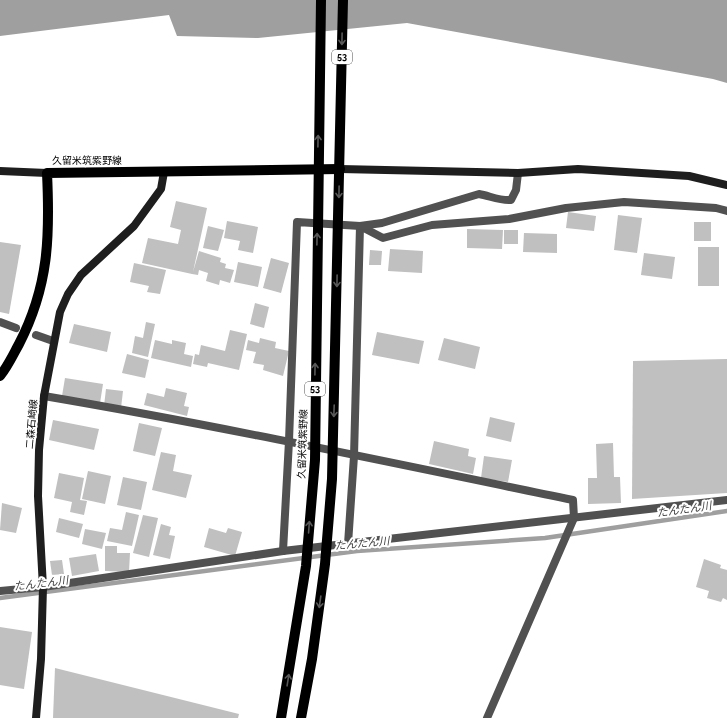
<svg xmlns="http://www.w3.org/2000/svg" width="727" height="718" font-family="Raleway,'Noto Sans JP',sans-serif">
<rect width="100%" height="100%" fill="#fff"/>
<!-- water -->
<polygon fill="#9f9f9f" points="0,0 727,0 727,83 713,79 407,23 258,38 177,36 169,15 0,36"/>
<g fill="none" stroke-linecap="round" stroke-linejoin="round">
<!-- stream -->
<polyline stroke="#9f9f9f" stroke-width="4.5" points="0,598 357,551 545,538 727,511"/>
</g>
<!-- building -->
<g fill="#c0c0c0">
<polygon points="176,201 207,208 193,272 199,251 221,258 220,262 226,264 225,268 234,270 230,283 220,280 219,285 206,281 208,273 199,270 198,275 192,274 142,263 148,238 178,244 181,230 170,227"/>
<polygon points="568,212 596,216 594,231 566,228"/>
<polygon points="618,215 642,218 637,253 614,250"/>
<polygon points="227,221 258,227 253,253 238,250 240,241 224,238"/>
<rect x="694" y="222" width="17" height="19"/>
<polygon points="208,226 224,230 218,251 203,248"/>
<polygon points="467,229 503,230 502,249 467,248"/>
<rect x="504" y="230" width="14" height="14"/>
<polygon points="524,233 557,234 557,253 523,252"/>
<polygon points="0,242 21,245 9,314 0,312"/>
<rect x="698" y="247" width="21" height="39"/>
<polygon points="390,249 423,251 422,273 388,271"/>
<polygon points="370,250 382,251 381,265 369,265"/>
<polygon points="644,253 675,257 672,279 641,275"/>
<polygon points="271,258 289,263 281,293 263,288"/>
<polygon points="238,262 262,267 258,287 234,282"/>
<polygon points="134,263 166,270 160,294 147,292 149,286 130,282"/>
<polygon points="255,303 269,307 264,328 250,324"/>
<polygon points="146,322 155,324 148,357 132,353 135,336 143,338"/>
<polygon points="74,324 111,332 107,352 69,343"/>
<polygon points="230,330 247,334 239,370 208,363 207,367 193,364 195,354 199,355 201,345 225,351"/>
<polygon points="377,332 424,341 419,364 372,355"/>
<polygon points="260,338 276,342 275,348 289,351 283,376 263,370 264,365 253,363 256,352 246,350 248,340 259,343"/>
<polygon points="444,338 480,347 475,369 438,360"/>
<polygon points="155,340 172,344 172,340 186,343 184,354 193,356 191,367 151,358"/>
<polygon points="127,354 149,360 145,378 122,373"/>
<polygon points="727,359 727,493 632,499 633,361"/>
<polygon points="65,378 103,384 100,403 62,396"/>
<polygon points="166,388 187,393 184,406 189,407 187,416 144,405 147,393 164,397"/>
<polygon points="106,389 123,391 121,408 104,406"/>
<polygon points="490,417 515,423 511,442 486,436"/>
<polygon points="53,420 99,429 94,450 49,440"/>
<polygon points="139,423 162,428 155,456 133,451"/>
<polygon points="434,441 469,449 468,456 476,458 473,474 429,464"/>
<polygon points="613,443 614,477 620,477 621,503 588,504 588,478 597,478 596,444"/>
<polygon points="161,452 176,455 173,471 192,475 186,498 152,490"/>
<polygon points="484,456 512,460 508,482 481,478"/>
<polygon points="88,471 111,476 105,504 82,499"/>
<polygon points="59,473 84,478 80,500 87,501 84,515 70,512 72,502 54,498"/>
<polygon points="123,477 147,482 141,510 117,505"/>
<polygon points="2,503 22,508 16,533 0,530"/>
<polygon points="126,512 139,515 132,546 107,541 110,528 122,530"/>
<polygon points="143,515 158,518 149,557 133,553"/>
<polygon points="59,518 83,524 79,538 56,532"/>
<polygon points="161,524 171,527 169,535 175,536 170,559 153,555"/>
<polygon points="209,528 226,533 228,528 242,532 235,556 204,547"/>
<polygon points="85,529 106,533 102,549 82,544"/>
<polygon points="105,546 117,546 117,553 130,553 129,572 105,571"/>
<polygon points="96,554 99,571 72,576 69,558"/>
<polygon points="704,559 721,565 720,568 727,570 727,600 723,598 721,602 707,598 709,591 696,587"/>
<polygon points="62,560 64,574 52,575 50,561"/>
<polygon points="0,627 32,632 24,689 0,685"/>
<polygon points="55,668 239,714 238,718 53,718"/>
</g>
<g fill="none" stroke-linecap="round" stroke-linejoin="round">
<!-- street -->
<g stroke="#515151" stroke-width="8">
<polyline points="0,322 16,328"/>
<polyline points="36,335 53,341"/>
<path d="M 44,396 C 221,426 397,464 573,500 L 574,518 L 487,718"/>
<polyline points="348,544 354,456 360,226 383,238 432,225 509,219 566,208 624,202 716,208 727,211"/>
<path d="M 283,551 L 289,441 L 297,222 L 360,226 L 382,223 L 479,194 C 490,196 500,201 511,200 L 516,190 L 518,173"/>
<polyline points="0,591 43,587 283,551 727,500"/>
</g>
<!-- secondary -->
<g stroke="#1e1e1e" stroke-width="8">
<polyline points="340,169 518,173 578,169 689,176 727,185"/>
<polyline points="0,171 47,173"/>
<polyline points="36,718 41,659 43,587 38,496 39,450 44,396 60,312 68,294 81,275 134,226 161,189 164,172"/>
</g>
<!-- primary -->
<g stroke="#000" stroke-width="10">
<path d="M 0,376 C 8,366 13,355 19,344 C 49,286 50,236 47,173 L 340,169"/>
<polyline points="281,718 306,566 315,460 321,0"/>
<polyline points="301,718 312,659 325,564 332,479 343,0"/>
</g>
</g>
<!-- one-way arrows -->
<defs><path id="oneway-shaft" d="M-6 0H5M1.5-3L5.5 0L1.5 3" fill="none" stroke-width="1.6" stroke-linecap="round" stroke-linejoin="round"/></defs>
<g stroke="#595959">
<use href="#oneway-shaft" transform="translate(342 39) rotate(91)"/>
<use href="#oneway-shaft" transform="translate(318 141) rotate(-89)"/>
<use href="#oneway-shaft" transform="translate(339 192) rotate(91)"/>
<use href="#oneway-shaft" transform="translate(317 239) rotate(-89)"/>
<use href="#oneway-shaft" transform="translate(337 281) rotate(91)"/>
<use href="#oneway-shaft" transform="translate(315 369) rotate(-89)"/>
<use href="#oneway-shaft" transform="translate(334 411) rotate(92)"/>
<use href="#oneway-shaft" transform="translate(309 527) rotate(-86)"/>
<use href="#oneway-shaft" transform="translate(320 602) rotate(98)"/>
<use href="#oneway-shaft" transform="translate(288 680) rotate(-81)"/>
</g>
<g text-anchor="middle" stroke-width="4" stroke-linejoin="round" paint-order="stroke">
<!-- shield labels -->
<g fill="#fff" stroke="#4c4c4c" stroke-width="1">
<rect x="332" y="50" width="20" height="14" rx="3"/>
<rect x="305" y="382" width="20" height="14" rx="3"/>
</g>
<g font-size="9" font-weight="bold" fill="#000">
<text x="342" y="60">53</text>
<text x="315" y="392">53</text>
</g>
<!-- street labels -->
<g font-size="10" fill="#000" stroke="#fff">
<text x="87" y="164">久留米筑紫野線</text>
<text transform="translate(31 424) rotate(-85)" y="4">二森石崎線</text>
<text transform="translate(302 444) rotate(-88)" y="4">久留米筑紫野線</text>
</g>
<!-- water labels -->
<g font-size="11" font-style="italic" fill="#404040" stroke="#fff">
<text transform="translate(684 509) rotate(-8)" y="4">たんたん川</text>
<text transform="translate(362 543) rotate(-5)" y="4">たんたん川</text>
<text transform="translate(41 583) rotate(-7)" y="4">たんたん川</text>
</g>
</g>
</svg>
